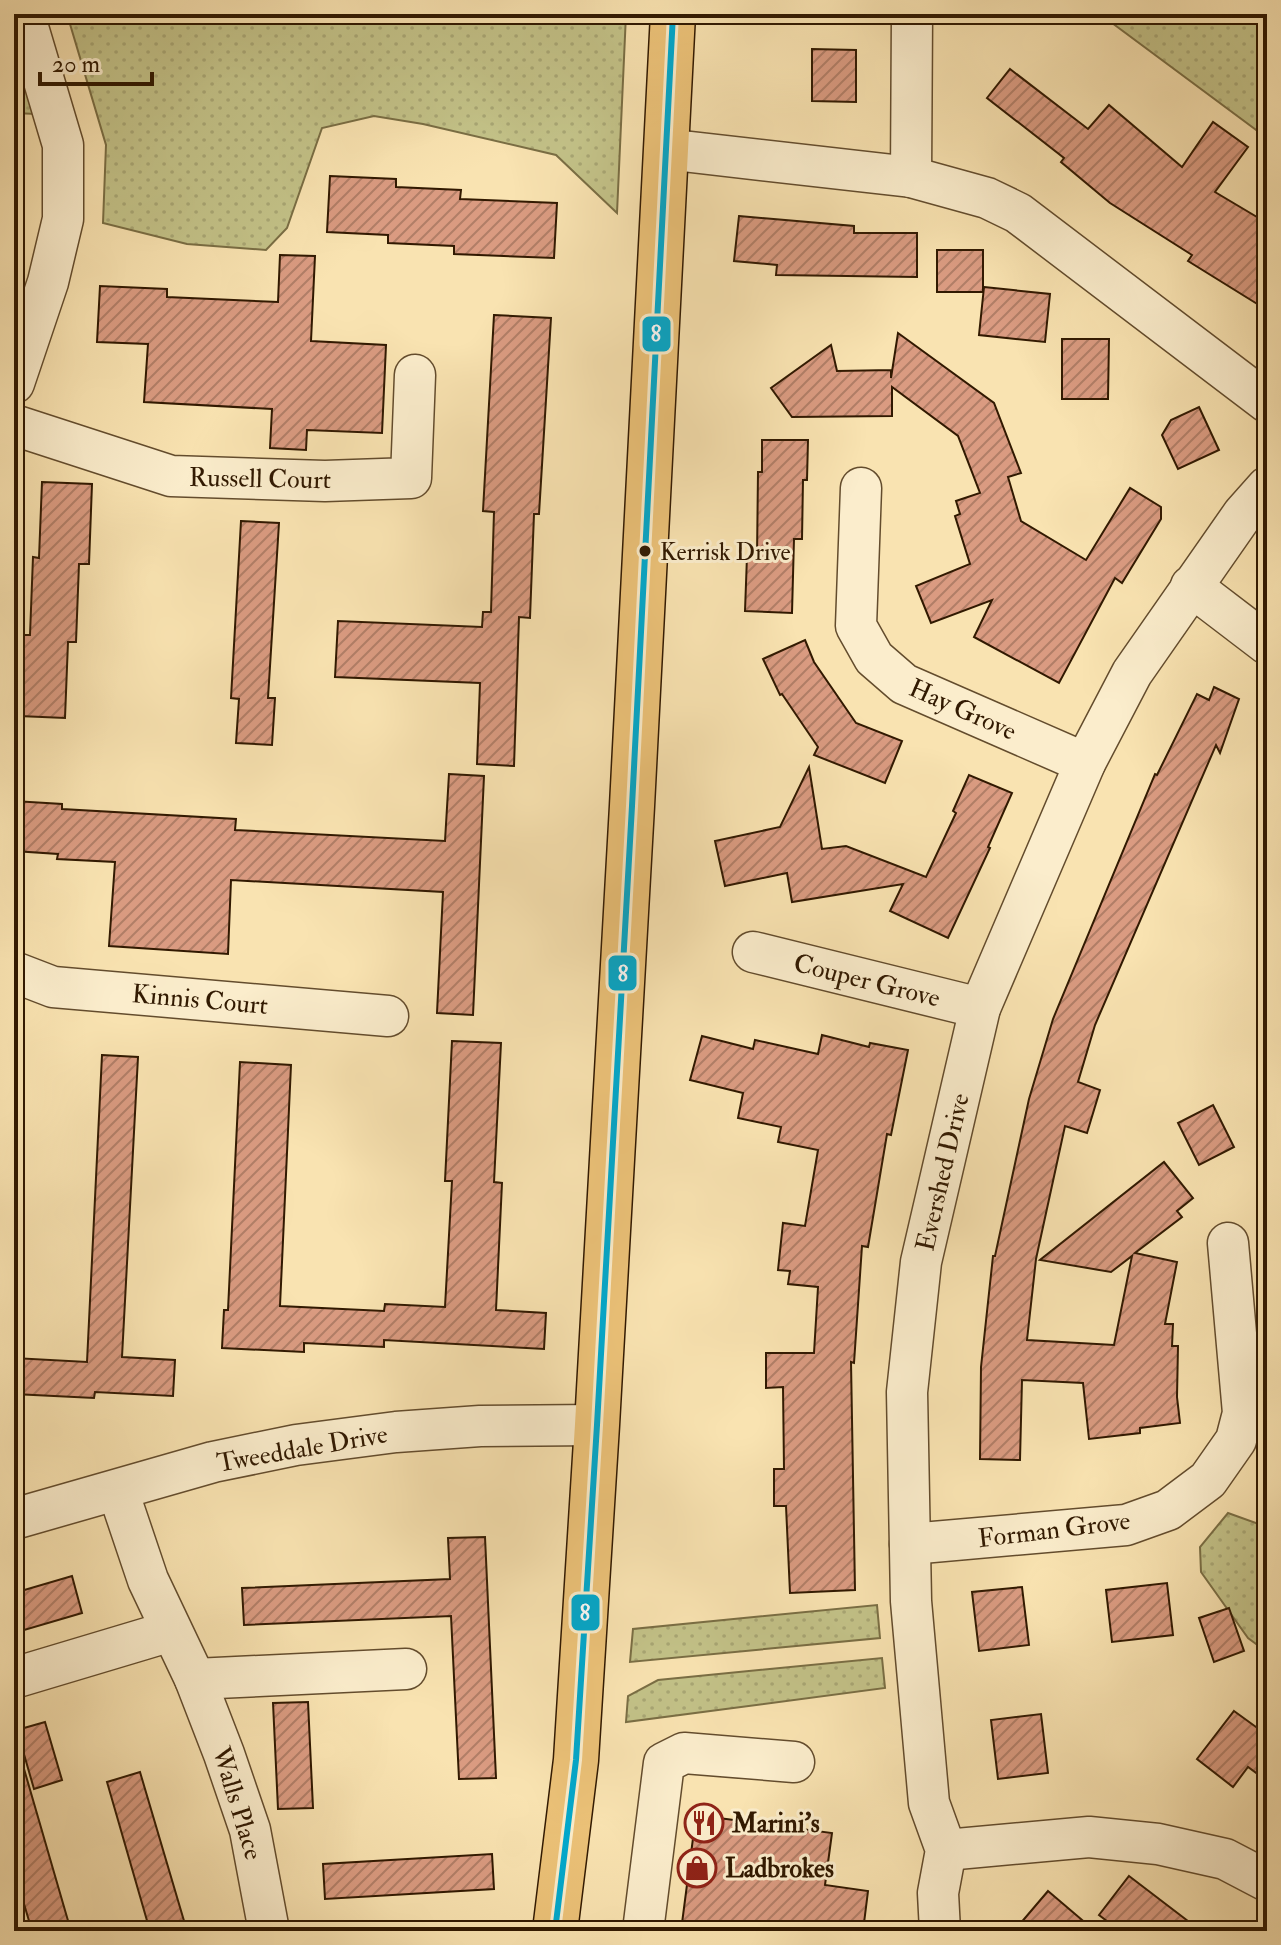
<svg xmlns="http://www.w3.org/2000/svg" width="1281" height="1945" font-family="'IM FELL Double Pica',serif">
<defs>
<pattern id="grass-dots" width="8" height="8" patternUnits="userSpaceOnUse" patternTransform="scale(2)"><rect width="8" height="8" fill="#c3c288"/><path d="M2 2h.1M6 6h.1" fill="none" stroke="#a8a674" stroke-width="1.8" stroke-linecap="round"/></pattern>
<pattern id="building-hatch" width="6" height="6" patternUnits="userSpaceOnUse" patternTransform="scale(2)"><rect width="6" height="6" fill="#da9b81"/><path d="M-1 1l2-2M0 6l6-6M5 7l2-2" fill="none" stroke="#b17e67"/></pattern>
</defs>
<rect width="100%" height="100%" fill="#f9e3b1"/>
<filter id="stains"><feTurbulence type="fractalNoise" baseFrequency=".0025" numOctaves="4"/><feColorMatrix values="0 0 0 0 .2 0 0 0 0 .09 0 0 0 0 .02 0 0 0 .5 -.17"/></filter>
<radialGradient id="worn" r=".72"><stop offset=".6" stop-color="#630" stop-opacity="0"/><stop offset="1" stop-color="#630" stop-opacity=".3"/></radialGradient>
<!-- grass -->
<g fill="url(#grass-dots)" stroke="#7a6e44" stroke-width="2">
<polygon points="67,14 626,14 617,213 556,155 423,124 374,116 322,128 287,228 266,250 187,244 103,223 106,145"/>
<polygon points="1104,14 1267,14 1267,138 1104,17"/>
<polygon points="14,40 36,114 14,113"/>
<polygon points="1228,1513 1267,1527 1267,1652 1248,1638 1201,1572 1200,1547"/>
<polygon points="877,1605 880,1638 630,1662 633,1629"/>
<polygon points="882,1658 885,1688 626,1722 628,1696 658,1680"/>
</g>
<!-- building -->
<g fill="url(#building-hatch)" stroke="#311901" stroke-width="2">
<polygon points="812,49 856,50 856,102 812,101"/>
<polygon points="1010,69 1088,129 1109,105 1182,167 1213,122 1248,147 1215,192 1267,223 1267,310 1188,261 1192,255 1110,203 1061,162 1064,158 987,98"/>
<polygon points="330,176 396,179 396,187 461,190 460,199 557,203 554,258 454,254 454,246 388,243 388,235 327,232"/>
<polygon points="739,216 854,226 854,233 917,233 917,277 776,275 777,265 734,261"/>
<rect x="937" y="250" width="46" height="42"/>
<polygon points="280,255 315,256 311,341 386,345 382,433 307,430 306,450 270,448 272,409 144,402 148,344 97,342 100,286 167,289 167,297 278,302"/>
<polygon points="984,287 1050,294 1045,342 979,335"/>
<polygon points="494,315 551,318 539,514 534,514 530,618 519,617 514,766 477,764 480,683 335,677 338,621 482,627 483,612 491,612 494,512 483,511"/>
<polygon points="898,333 994,403 1021,473 1008,477 1021,521 1086,560 1130,488 1161,507 1161,519 1122,583 1115,578 1059,683 974,637 992,600 931,623 916,586 970,564 955,516 960,514 956,501 980,493 958,436 892,387 892,416 792,417 771,388 831,345 837,371 891,370 891,378"/>
<polygon points="1062,339 1109,339 1108,399 1062,399"/>
<polygon points="1199,407 1219,450 1178,469 1162,435 1171,420"/>
<polygon points="762,440 808,440 807,480 803,480 802,539 794,539 792,613 745,611 747,556 757,557 758,472 762,472"/>
<polygon points="42,482 92,484 89,564 79,564 76,642 68,642 65,718 19,716 21,635 30,635 33,557 39,558"/>
<polygon points="241,521 279,523 268,698 275,698 272,745 236,743 239,699 231,698"/>
<polygon points="805,640 814,662 856,723 902,741 885,783 814,755 818,747 782,694 780,695 763,659"/>
<polygon points="1214,687 1239,699 1220,753 1216,745 1095,1025 1078,1082 1100,1090 1087,1133 1065,1126 1036,1259 1027,1340 1114,1345 1132,1256 1111,1272 1040,1260 1164,1162 1193,1198 1177,1211 1182,1217 1135,1253 1177,1262 1165,1324 1173,1324 1172,1346 1178,1346 1177,1397 1180,1423 1140,1428 1140,1433 1089,1439 1083,1383 1022,1380 1020,1460 980,1459 981,1367 993,1256 995,1256 1029,1099 1053,1019 1155,774 1157,775 1197,694 1209,700"/>
<polygon points="809,767 822,849 846,846 926,877 956,813 953,811 969,775 1012,793 988,847 990,848 948,938 890,911 903,884 792,902 787,873 725,886 715,841 780,827"/>
<polygon points="449,774 484,776 473,1015 437,1013 443,892 231,880 228,954 109,946 115,862 57,859 58,854 14,851 14,801 62,804 62,809 236,819 235,830 445,841"/>
<polygon points="822,1035 869,1047 870,1043 908,1050 891,1135 887,1134 868,1247 862,1246 854,1363 851,1362 855,1590 790,1593 786,1506 774,1506 774,1469 784,1469 783,1387 766,1388 766,1353 814,1353 818,1287 788,1284 790,1271 778,1270 783,1223 805,1226 818,1150 778,1142 781,1127 738,1118 743,1093 690,1080 702,1036 753,1049 755,1040 818,1054"/>
<polygon points="452,1041 501,1043 494,1182 502,1183 496,1310 546,1313 544,1349 384,1340 384,1347 304,1343 304,1352 222,1348 224,1310 228,1310 240,1062 291,1065 280,1306 384,1311 385,1304 445,1307 452,1181 445,1181"/>
<polygon points="102,1055 138,1057 122,1357 175,1360 173,1396 95,1392 94,1398 14,1394 14,1358 87,1362"/>
<polygon points="1213,1105 1234,1147 1199,1165 1178,1123"/>
<polygon points="485,1537 496,1778 459,1779 451,1616 244,1625 242,1588 450,1579 448,1538"/>
<polygon points="72,1576 82,1613 14,1633 14,1593"/>
<polygon points="1167,1583 1173,1635 1112,1642 1106,1590"/>
<polygon points="1022,1587 1029,1645 979,1651 972,1592"/>
<polygon points="1229,1608 1244,1651 1214,1662 1199,1618"/>
<polygon points="308,1702 313,1808 278,1809 273,1703"/>
<polygon points="1234,1711 1267,1735 1267,1781 1248,1767 1233,1787 1197,1759"/>
<polygon points="1041,1714 1048,1773 998,1779 991,1720"/>
<polygon points="45,1722 62,1780 34,1789 17,1730"/>
<polygon points="22,1762 71,1931 32,1931 14,1870 14,1763"/>
<polygon points="140,1772 187,1931 150,1931 107,1782"/>
<polygon points="696,1815 832,1833 825,1885 868,1891 863,1931 681,1931"/>
<polygon points="492,1854 494,1889 325,1899 323,1864"/>
<polygon points="1129,1876 1201,1931 1120,1931 1099,1915"/>
<polygon points="1048,1891 1095,1931 1014,1931"/>
</g>
<g fill="none" stroke-linecap="round" stroke-linejoin="round">
<!-- minor casing -->
<g stroke="#634c2d" stroke-width="43">
<g id="minor">
<polyline points="665,149 911,177 987,198 1018,213 1267,402"/>
<polyline points="911,177 912,14"/>
<polyline points="14,383 48,282 63,219 63,145 24,14"/>
<polyline points="14,425 171,476 325,481 411,478 415,375"/>
<polyline points="861,488 856,626 874,658 904,684 1085,763"/>
<polyline points="1191,586 1267,644"/>
<polyline points="753,952 980,1008"/>
<polyline points="14,972 53,987 388,1016"/>
<polyline points="118,1491 148,1580 195,1679 224,1754 250,1830 269,1931"/>
<polyline points="14,1519 213,1462 296,1445 396,1432 480,1426 597,1425"/>
<polyline points="910,1544 1126,1525 1168,1510 1208,1480 1236,1440 1243,1413 1228,1243"/>
<polyline points="14,1678 171,1631"/>
<polyline points="195,1679 406,1669"/>
<polyline points="946,1850 1089,1837 1158,1844 1225,1859 1267,1881"/>
<polyline points="643,1931 664,1763 684,1753 794,1762"/>
<polyline points="940,1931 938,1893 946,1850 929,1803 911,1601 907,1392 921,1262 980,1008 1085,763 1132,673 1243,514 1267,487"/>
</g>
</g>
<!-- major casing -->
<g stroke="#311901" stroke-width="47">
<polyline id="major" points="555,1931 576,1760 597,1425 632,806 673,14"/>
</g>
<!-- minor -->
<use href="#minor" stroke="#fbedcc" stroke-width="40"/>
<!-- major -->
<use href="#major" stroke="#ecc278" stroke-width="44"/>
<!-- bus-1 casing -->
<g stroke="#fbedcc" stroke-width="12">
<polyline id="bus-1" points="555,1931 576,1760 597,1425 632,806 673,14"/>
</g>
<!-- bus-1 -->
<use href="#bus-1" stroke="#00a9ce" stroke-width="6"/>
</g>
<!-- icons -->
<defs>
<g id="restaurant-ring" transform="scale(2)"><circle r="9.5" fill="#fbedcc" stroke="#8f2418" stroke-width="1.5"/><path d="M-5-6h1v4h1v-4h1v4h1v-4h1v5L-1.5 .5V6h-2V.5L-5-1ZM5-6V6H3V1.5H1.5Q1.5-4 5-6Z" fill="#8f2418"/></g>
<g id="shop-ring" transform="scale(2)"><circle r="9.5" fill="#fbedcc" stroke="#8f2418" stroke-width="1.5"/><path d="M-5-2.5h2.3a2.7 3.5 0 0 1 5.4 0H5L5.5 6h-11ZM-1.5-2.5h3a1.5 2.3 0 0 0-3 0Z" fill="#8f2418"/></g>
</defs>
<g fill-rule="evenodd">
<use href="#restaurant-ring" x="704" y="1823"/>
<use href="#shop-ring" x="697" y="1868"/>
</g>
<!-- markers -->
<circle fill="#311901" stroke="#fbedcc" stroke-width="3" cx="645" cy="551" r="7"/>
<g text-anchor="middle" stroke-width="6" stroke-linejoin="round" paint-order="stroke">
<!-- bus labels -->
<g font-size="24" fill="#311901" stroke="#fbedcc" text-anchor="start">
<text x="660" y="560">Kerrisk Drive</text>
</g>
<!-- street labels -->
<g font-size="26" fill="#311901" stroke="#fbedcc">
<text transform="translate(260 478) rotate(1)" y="9">Russell Court</text>
<text transform="translate(963 709) rotate(24)" y="9">Hay Grove</text>
<text transform="translate(867 980) rotate(14)" y="9">Couper Grove</text>
<text transform="translate(200 999) rotate(5)" y="9">Kinnis Court</text>
<text transform="translate(942 1172) rotate(-77)" y="9">Evershed Drive</text>
<text transform="translate(302 1448) rotate(-10)" y="9">Tweeddale Drive</text>
<text transform="translate(1054 1529) rotate(-7)" y="9">Forman Grove</text>
<text transform="translate(238 1803) rotate(73)" y="9">Walls Place</text>
</g>
<!-- poi labels -->
<g font-size="26" font-weight="bold" fill="#311901" stroke="#fbedcc" text-anchor="start">
<text x="732" y="1832">Marini's</text>
<text x="725" y="1877">Ladbrokes</text>
</g>
</g>
<g stroke="#fbedcc" stroke-width="3">
<rect x="641" y="315" width="31" height="38" rx="8" fill="#00a9ce"/>
<rect x="607" y="954" width="31" height="38" rx="8" fill="#00a9ce"/>
<rect x="570" y="1593" width="31" height="39" rx="8" fill="#00a9ce"/>
</g>
<g font-size="22" text-anchor="middle" font-weight="bold" fill="#fff">
<text x="656" y="341">8</text>
<text x="623" y="981">8</text>
<text x="585" y="1620">8</text>
</g>
<!-- margin -->
<rect width="1281" height="1945" fill="none" stroke="#f9e3b1" stroke-width="48"/>
<rect x="16" y="16" width="1249" height="1913" fill="none" stroke="#311901" stroke-width="4"/>
<rect x="24" y="24" width="1233" height="1897" fill="none" stroke="#311901" stroke-width="2"/>
<!-- scale -->
<path d="M40 72v12h112v-12" fill="none" stroke="#311901" stroke-width="4"/>
<text x="52" y="72" font-size="24" fill="#311901" stroke="#fbedcc" stroke-width="6" paint-order="stroke">20 m</text>
<rect width="100%" height="100%" filter="url(#stains)"/>
<rect width="100%" height="100%" fill="url(#worn)"/>
</svg>
